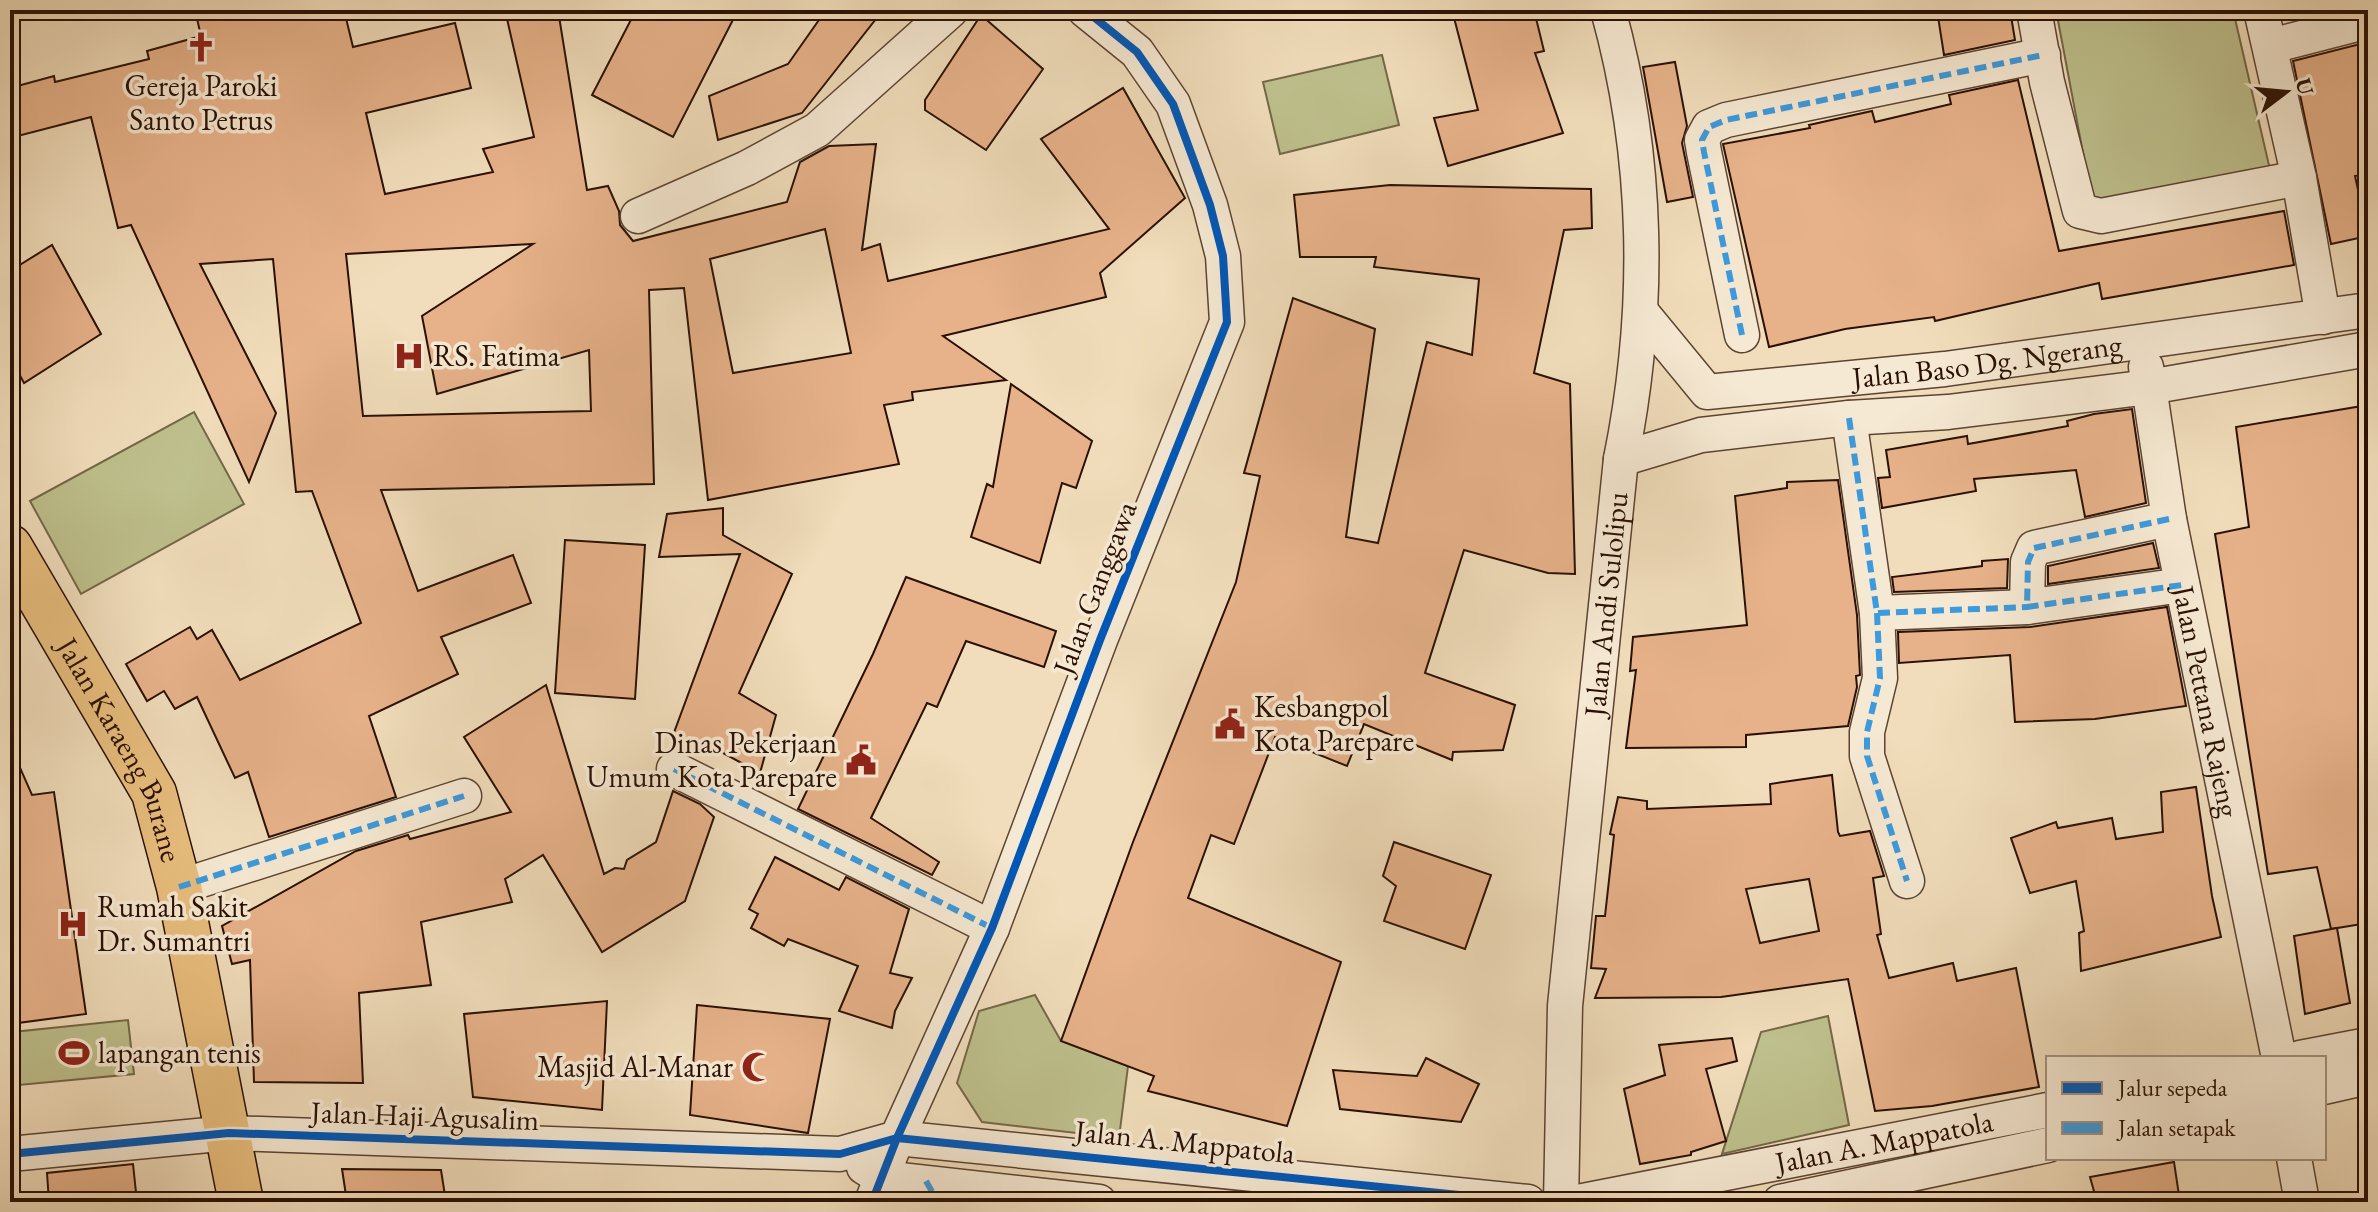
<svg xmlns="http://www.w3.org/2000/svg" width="2378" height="1212" font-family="'EB Garamond',serif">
<rect width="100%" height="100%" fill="#f1ddbb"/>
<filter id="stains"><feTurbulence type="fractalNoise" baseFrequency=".0025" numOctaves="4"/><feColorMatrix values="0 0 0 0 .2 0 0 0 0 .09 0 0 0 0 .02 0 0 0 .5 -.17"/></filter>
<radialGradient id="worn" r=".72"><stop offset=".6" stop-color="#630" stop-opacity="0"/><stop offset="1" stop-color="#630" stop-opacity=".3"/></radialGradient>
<!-- green -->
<g fill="#bec08d" stroke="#746848" stroke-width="2">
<polygon points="2056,10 2233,10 2271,174 2096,222"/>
<polygon points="1382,55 1399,125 1280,154 1263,82"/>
<polygon points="194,412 244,504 81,594 30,501"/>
<polygon points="1035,995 1061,1041 1128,1066 1119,1138 982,1122 957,1083 979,1011"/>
<polygon points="1828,1016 1849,1125 1722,1154 1761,1032"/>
<polygon points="128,1020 134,1074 19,1085 13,1032"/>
</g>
<!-- building -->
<g fill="#e7b28a" stroke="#2a1004" stroke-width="2" fill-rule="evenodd">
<path d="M 195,10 L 344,10 L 353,47 L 455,23 L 471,88 L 366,113 L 385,194 L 493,172 L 483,149 L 534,137 L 505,10 L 558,10 L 587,190 L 608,186 L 619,211 L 620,225 L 633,241 L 787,202 L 800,162 L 829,146 L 876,144 L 862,250 L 880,244 L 888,281 L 1109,229 L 1041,139 L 1123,88 L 1185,198 L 1100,273 L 1106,297 L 943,336 L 1006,380 L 912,392 L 913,400 L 884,405 L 899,464 L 708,500 L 684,288 L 649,290 L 654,484 L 381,490 L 418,591 L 513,555 L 531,603 L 441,637 L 458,674 L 369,716 L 396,797 L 269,837 L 248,772 L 235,778 L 197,697 L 175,709 L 164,691 L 147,701 L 126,664 L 190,627 L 197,639 L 212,630 L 240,680 L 361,623 L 312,491 L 296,492 L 273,259 L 200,264 L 276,413 L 249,482 L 131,225 L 118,228 L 91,117 L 10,138 L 10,88 L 54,76 L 55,82 L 149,59 L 147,51 L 201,36 ZM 825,229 L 851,353 L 733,373 L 710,259 ZM 533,244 L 422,316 L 437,394 L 589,350 L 591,411 L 363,416 L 346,254 Z"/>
<polygon points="636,10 738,10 673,137 592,95"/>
<polygon points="826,10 883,10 802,113 718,140 709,96 788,64"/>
<polygon points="1452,10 1493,10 1494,17 1534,10 1544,51 1535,53 1563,133 1448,166 1434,118 1478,110"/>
<polygon points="1937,10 2010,10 2015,40 1944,55"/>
<polygon points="981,15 1043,69 986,150 925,110 925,100"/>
<polygon points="2368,42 2368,174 2355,176 2368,236 2331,244 2293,61"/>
<polygon points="1675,62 1687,126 1682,143 1693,197 1667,202 1643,67"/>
<polygon points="2018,80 2059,251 2284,211 2294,265 2102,299 2099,283 1935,321 1934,317 1845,329 1769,347 1723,144 1810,128 1809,125 1872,111 1875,122 1951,104 1949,95"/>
<polygon points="1390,185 1591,189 1592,228 1564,230 1534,373 1570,384 1575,574 1548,573 1464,550 1425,673 1515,705 1503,750 1453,752 1452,760 1364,724 1347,766 1275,737 1234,844 1211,835 1188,898 1341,962 1287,1126 1148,1091 1154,1076 1061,1041 1133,842 1236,582 1260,476 1244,473 1293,298 1375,329 1346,537 1378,543 1427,342 1472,355 1479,279 1374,267 1376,257 1300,257 1294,195"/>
<polygon points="52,245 101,334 24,383 10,357 10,271"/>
<polygon points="1011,384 1092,441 1076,488 1062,483 1040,563 971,537 987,484 993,487"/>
<polygon points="2368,405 2368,859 2360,860 2368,923 2331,929 2317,867 2268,874 2215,534 2249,527 2236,427"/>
<polygon points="2132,409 2146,503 2085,517 2076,470 1974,479 1976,491 1882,508 1878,478 1890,477 1886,450 1967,436 1968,444 2068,426 2067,421 2094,414"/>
<polygon points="1838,480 1857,615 1860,675 1856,676 1857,687 1848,726 1746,735 1746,747 1626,748 1636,670 1630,671 1633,637 1747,625 1735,496 1787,488 1787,482"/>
<polygon points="723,508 723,535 792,574 739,693 776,715 760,773 712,747 672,738 740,554 659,557 667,514"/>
<polygon points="565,540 645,545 635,699 555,693"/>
<polygon points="2153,543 2159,568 2048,584 2048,566"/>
<polygon points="2008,559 2007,588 1894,592 1892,577 1982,566 1982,561"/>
<polygon points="906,577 1056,631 1044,667 966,641 937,707 927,703 871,818 939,862 932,875 798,809 873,654"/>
<polygon points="2167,607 2186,706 2095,719 2015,722 2010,655 1899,663 1898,632 2030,627"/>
<polygon points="546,685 604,874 615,868 624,869 627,860 656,842 673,791 700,804 714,817 685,901 602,952 543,855 505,879 512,902 421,922 431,985 359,993 363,1083 254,1082 250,960 232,964 222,926 356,851 408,835 410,839 511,812 464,737"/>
<polygon points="10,745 32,795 54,792 86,1014 10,1024"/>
<path d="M 1832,775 L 1838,832 L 1840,836 L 1870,831 L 1884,876 L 1873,878 L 1881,934 L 1877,935 L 1889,978 L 1953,963 L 1957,981 L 2016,968 L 2039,1087 L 1932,1106 L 1875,1111 L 1848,979 L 1721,997 L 1595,998 L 1606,969 L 1591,968 L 1596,916 L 1605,916 L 1614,835 L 1610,834 L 1618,797 L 1647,801 L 1647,809 L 1771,804 L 1770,784 ZM 1809,879 L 1819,931 L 1760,943 L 1746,889 Z"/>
<polygon points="2196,787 2212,896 2221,937 2081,971 2079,933 2084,931 2076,881 2030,893 2011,838 2056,822 2058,828 2112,818 2116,839 2163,832 2161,792"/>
<polygon points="1394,842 1491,875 1465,949 1384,921 1396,886 1383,876"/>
<polygon points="775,857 839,890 846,877 909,909 890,973 912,978 895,1011 892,1028 839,1011 858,966 788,939 784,946 751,928 758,914 749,909"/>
<polygon points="2337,928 2350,1003 2305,1014 2294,936"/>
<polygon points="607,1001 602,1110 473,1097 464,1014"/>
<polygon points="697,1005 830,1019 808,1133 690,1115"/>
<polygon points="1732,1038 1737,1061 1706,1069 1726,1141 1691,1152 1691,1155 1640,1164 1624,1089 1665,1075 1659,1045"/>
<polygon points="1426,1058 1479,1084 1461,1122 1340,1109 1333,1070 1417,1076"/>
<polygon points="2174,1162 2180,1202 2097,1202 2090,1177"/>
<polygon points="133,1164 137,1202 49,1202 47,1173"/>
<polygon points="342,1169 441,1170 446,1202 347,1202"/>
</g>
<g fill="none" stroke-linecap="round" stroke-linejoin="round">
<!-- minor casing -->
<g stroke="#5c4332" stroke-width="37">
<g id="minor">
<polyline points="2034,10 2047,82 2080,211 2101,216 2299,178"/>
<polyline points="2261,10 2299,178 2323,317"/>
<polyline points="2271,46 2368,21"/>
<polyline points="638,216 747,168 817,130 951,10"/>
<path id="s1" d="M 1642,313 L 1707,392 L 1945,369 L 2368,310"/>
<polyline points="1742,335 1704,152 1702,140 1709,127 1726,120 2043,55"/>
<path id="s2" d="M 2146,367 L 2169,519 L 2279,1058"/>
<polyline points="1849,418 1877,613 2027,607"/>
<polyline points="1621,459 1701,435 1849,418 1948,412 2149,387 2368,349"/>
<polyline points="2169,519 2034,548 2028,562 2027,607 2182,585"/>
<polyline points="1877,613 1880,678 1867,732 1867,756 1907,881"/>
<polyline points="674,769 992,928"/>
<polyline points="179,887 464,796"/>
<polyline points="2300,1058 2368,1045"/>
<polyline points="2324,1087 2368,1077"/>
<polyline points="10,1154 229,1133 840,1154 897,1138 1528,1202"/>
<polyline points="2294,1158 2302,1202"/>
<polyline points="864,1167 882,1178 1099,1202"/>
<polyline points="872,1202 897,1138 992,928 1100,640 1227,322 1223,256 1210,205 1173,104 1137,52 1085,10"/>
<path id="s3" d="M 1561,1202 L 1565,1006 L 1621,459 C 1651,310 1649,157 1608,10"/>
<path id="s4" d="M 1578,1202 L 2048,1110"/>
<polyline points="1780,1202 2048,1145"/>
</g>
</g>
<!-- highway casing -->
<g stroke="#2a1004" stroke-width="47">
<g id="highway">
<path id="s5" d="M 10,547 L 154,793 L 179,887 L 241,1202"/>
</g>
</g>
<!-- minor -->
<use href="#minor" stroke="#f6e9d3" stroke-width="34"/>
<!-- highway -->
<use href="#highway" stroke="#e8be7e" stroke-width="44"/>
<!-- quiet -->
<g stroke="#3d9add" stroke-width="6" stroke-dasharray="12 6" stroke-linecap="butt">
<polyline points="1610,17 1641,10"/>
<polyline points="1742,335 1704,152 1702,140 1709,127 1726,120 2043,55"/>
<polyline points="1849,418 1877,613 2027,607"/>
<polyline points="2169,519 2034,548 2028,562 2027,607 2182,585"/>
<polyline points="1877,613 1880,678 1867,732 1867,756 1907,881"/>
<polyline points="674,769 992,928"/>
<polyline points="179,887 464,796"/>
<polyline points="926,1181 938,1202"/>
</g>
<!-- cycleway casing -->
<g stroke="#f6e9d3" stroke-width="13">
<g id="cycleway">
<polyline points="10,1154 229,1133 840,1154 897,1138 1528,1202"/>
<polyline points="872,1202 897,1138 992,928 1100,640 1227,322 1223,256 1210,205 1173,104 1137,52 1085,10"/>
</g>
</g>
<!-- cycleway -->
<use href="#cycleway" stroke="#0057b8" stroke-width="8"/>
</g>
<!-- icons -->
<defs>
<g id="church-bare" transform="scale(2.4)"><path d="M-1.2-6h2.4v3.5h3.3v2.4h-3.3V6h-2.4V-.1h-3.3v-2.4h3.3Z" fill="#8f2418" stroke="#f6e9d3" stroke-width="2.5" paint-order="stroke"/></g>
<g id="hospital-bare" transform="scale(2.4)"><path d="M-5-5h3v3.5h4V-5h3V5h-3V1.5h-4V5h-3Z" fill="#8f2418" stroke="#f6e9d3" stroke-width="2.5" paint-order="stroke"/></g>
<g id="civic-bare" transform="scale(2.4)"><path d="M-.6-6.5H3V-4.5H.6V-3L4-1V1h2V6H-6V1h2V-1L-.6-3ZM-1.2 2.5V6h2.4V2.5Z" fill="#8f2418" stroke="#f6e9d3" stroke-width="2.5" paint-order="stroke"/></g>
<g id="stadium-bare" transform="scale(2.4)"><path d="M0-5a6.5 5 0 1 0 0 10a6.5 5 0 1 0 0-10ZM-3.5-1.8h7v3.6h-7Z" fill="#8f2418" stroke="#f6e9d3" stroke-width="2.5" paint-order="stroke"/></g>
<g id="mosque-bare" transform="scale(2.4)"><path d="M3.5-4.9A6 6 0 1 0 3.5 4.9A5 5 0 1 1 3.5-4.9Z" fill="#8f2418" stroke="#f6e9d3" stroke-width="2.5" paint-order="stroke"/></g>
</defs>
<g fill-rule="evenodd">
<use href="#church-bare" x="201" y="47"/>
<use href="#hospital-bare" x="409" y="356"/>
<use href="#civic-bare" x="1230" y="724"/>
<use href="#civic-bare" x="861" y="760"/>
<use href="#hospital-bare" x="73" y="924"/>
<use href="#stadium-bare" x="74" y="1053"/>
<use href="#mosque-bare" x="757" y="1067"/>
</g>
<g text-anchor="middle" stroke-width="7" stroke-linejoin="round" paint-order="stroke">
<!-- poi labels -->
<g font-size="30" fill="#2a1004" stroke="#f6e9d3" text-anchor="start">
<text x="201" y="96" text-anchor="middle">Gereja Paroki<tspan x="201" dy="34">Santo Petrus</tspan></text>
<text x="433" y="366">RS. Fatima</text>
<text x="1254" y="717">Kesbangpol<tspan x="1254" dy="34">Kota Parepare</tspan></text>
<text x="837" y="753" text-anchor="end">Dinas Pekerjaan<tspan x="837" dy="34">Umum Kota Parepare</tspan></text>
<text x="97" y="917">Rumah Sakit<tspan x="97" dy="34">Dr. Sumantri</tspan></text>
<text x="98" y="1063">lapangan tenis</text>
<text x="733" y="1077" text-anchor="end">Masjid Al-Manar</text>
</g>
<!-- street labels -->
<g font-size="30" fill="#2a1004" stroke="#f6e9d3">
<text dy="10" stroke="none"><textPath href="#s1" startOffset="384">Jalan Baso Dg. Ngerang</textPath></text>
<text transform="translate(1095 588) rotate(-69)" y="10">Jalan Ganggawa</text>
<text dy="10" stroke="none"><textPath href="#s3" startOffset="600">Jalan Andi Sulolipu</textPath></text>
<text dy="10" stroke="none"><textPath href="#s2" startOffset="340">Jalan Pettana Rajeng</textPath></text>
<text dy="10" stroke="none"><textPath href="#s5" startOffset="232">Jalan Karaeng Burane</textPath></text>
<text transform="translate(425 1116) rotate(2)" y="10">Jalan Haji Agusalim</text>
<text dy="10" stroke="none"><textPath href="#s4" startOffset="312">Jalan A. Mappatola</textPath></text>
<text transform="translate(1185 1142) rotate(6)" y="10">Jalan A. Mappatola</text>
</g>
</g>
<!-- margin -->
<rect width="2378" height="1212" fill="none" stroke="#f1ddbb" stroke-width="40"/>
<rect x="12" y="12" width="2354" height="1188" fill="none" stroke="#2a1004" stroke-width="4"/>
<rect x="20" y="20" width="2338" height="1172" fill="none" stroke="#2a1004" stroke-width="2"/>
<!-- legend -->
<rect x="2046" y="1056" width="280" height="104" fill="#f6e9d3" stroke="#a49280" stroke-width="2"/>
<rect x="2062" y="1082" width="40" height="12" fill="#0057b8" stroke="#a49280" stroke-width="2"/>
<text x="2118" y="1096" font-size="24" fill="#2a1004">Jalur sepeda</text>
<rect x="2062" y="1122" width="40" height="12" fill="#3d9add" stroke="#a49280" stroke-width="2"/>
<text x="2118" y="1136" font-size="24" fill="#2a1004">Jalan setapak</text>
<!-- north arrow -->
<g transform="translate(2286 92) rotate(74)" stroke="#f6e9d3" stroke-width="6" paint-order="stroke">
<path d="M0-6L14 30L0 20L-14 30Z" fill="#2a1004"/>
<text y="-12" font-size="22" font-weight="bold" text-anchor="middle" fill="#2a1004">U</text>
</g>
<rect width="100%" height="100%" filter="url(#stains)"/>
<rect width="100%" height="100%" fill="url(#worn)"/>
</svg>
